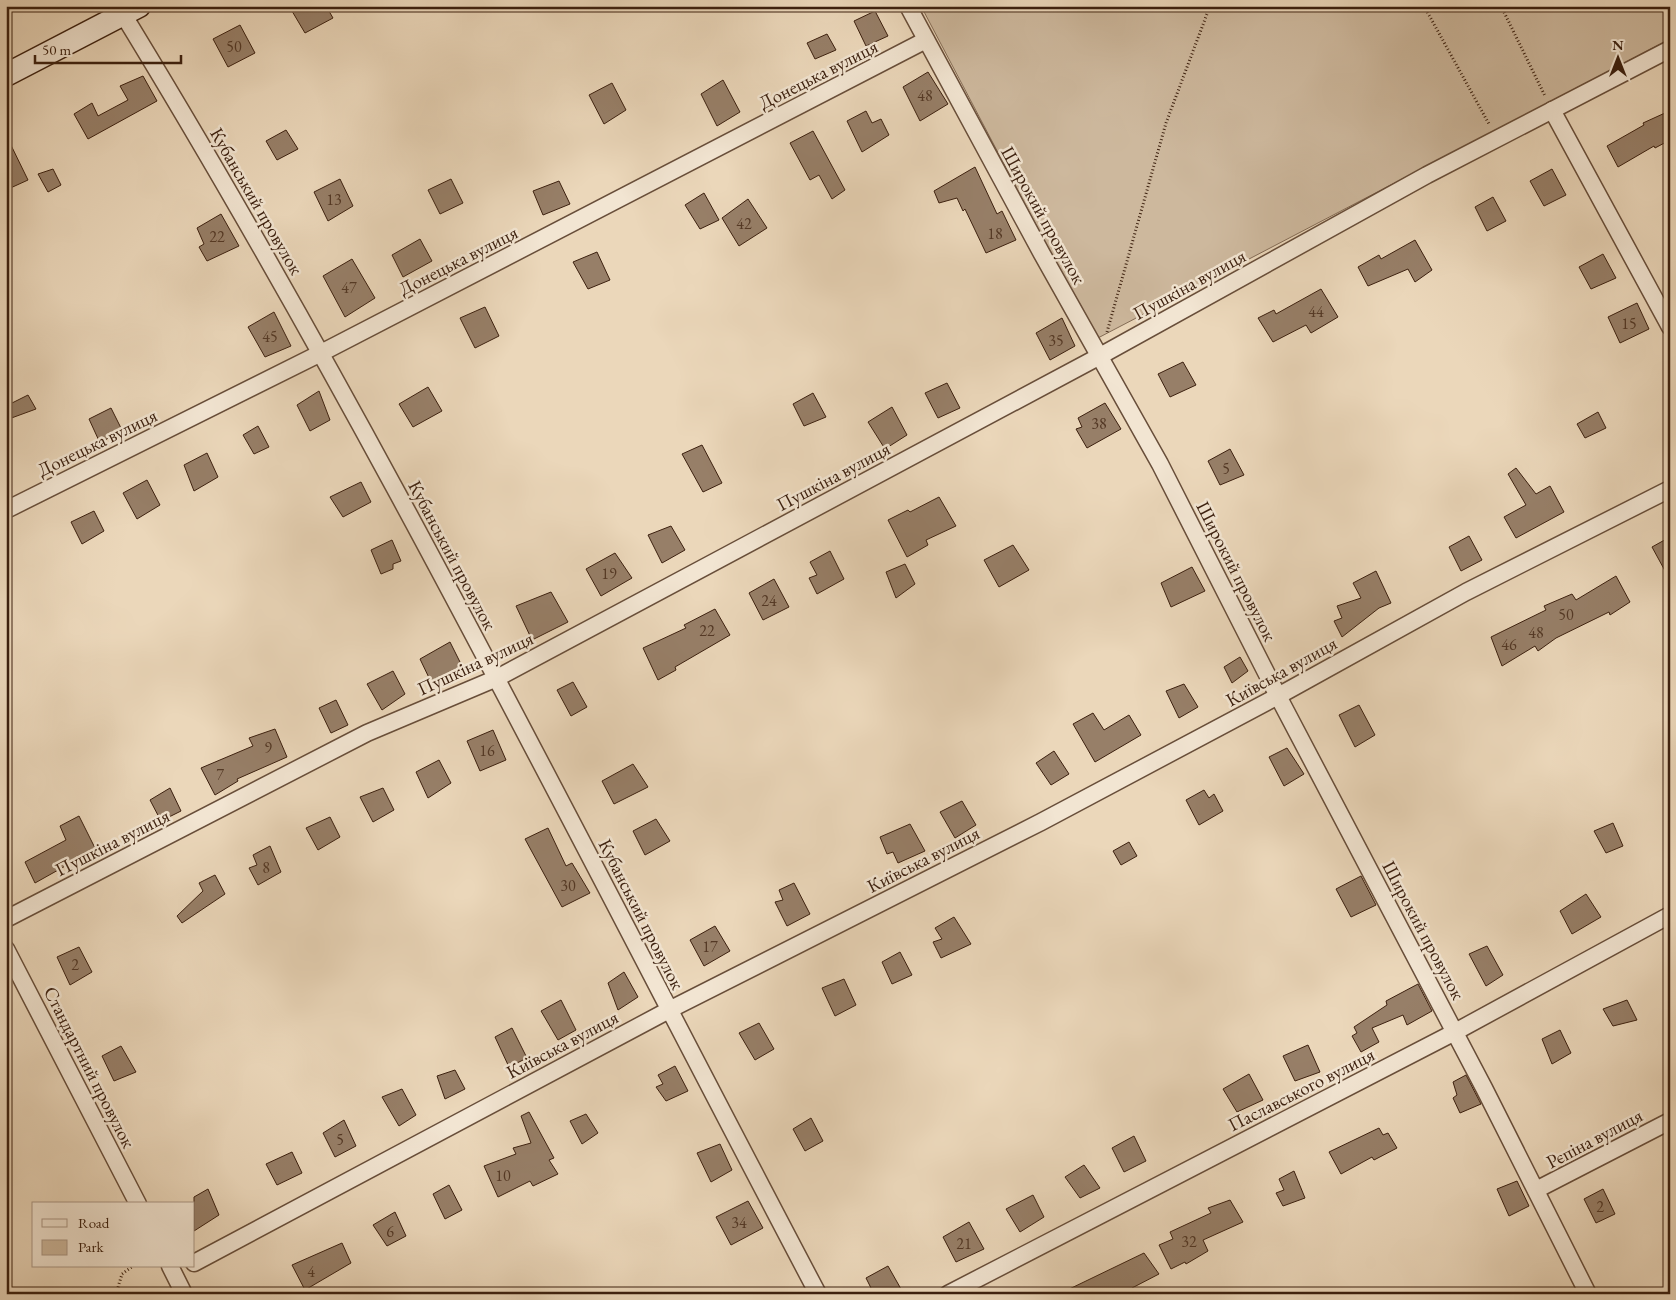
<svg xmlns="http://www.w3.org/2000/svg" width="1676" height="1300" font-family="'EB Garamond',serif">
<rect width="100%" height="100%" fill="#ebd7ba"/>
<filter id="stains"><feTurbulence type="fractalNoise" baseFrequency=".004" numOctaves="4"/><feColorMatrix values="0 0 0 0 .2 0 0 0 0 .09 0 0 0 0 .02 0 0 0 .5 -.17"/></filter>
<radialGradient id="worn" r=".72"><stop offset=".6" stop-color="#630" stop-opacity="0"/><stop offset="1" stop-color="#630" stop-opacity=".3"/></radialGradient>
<!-- green -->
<polygon fill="#cdb89d" stroke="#846c56" points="921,6 1670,6 1670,39 1096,339"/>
<!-- building -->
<g fill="#977f68" stroke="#3c200f">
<polygon points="289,6 326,6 333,18 305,33"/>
<polygon points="875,11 888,36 866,46 854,21"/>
<polygon points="240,25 255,53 228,67 213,39"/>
<polygon points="827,34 836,50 815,59 807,43"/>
<polygon points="928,72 948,104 920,121 903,87"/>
<polygon points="143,76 157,101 88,139 74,114 92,103 98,116 128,100 120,86"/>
<polygon points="723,80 740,112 717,126 701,94"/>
<polygon points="612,83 626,110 604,124 589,95"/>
<polygon points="866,111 872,123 881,119 889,135 862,152 847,121"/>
<polygon points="1665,113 1670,121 1670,140 1655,148 1654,146 1618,167 1607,146 1644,125 1643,123"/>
<polygon points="286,130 298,149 277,160 266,141"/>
<polygon points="813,131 845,190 832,199 819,175 810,180 790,143"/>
<polygon points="6,135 28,180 6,190"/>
<polygon points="975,167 997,214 1002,211 1016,240 986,253 965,209 963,211 957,198 939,203 934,191"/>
<polygon points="53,169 61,185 48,192 38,174"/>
<polygon points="1552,169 1566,195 1544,206 1530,181"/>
<polygon points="340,179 353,206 328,221 314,192"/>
<polygon points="451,179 463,203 440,214 428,190"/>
<polygon points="559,181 570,204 543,215 533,191"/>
<polygon points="704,193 719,220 700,229 685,205"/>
<polygon points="1493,197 1506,221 1487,231 1475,207"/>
<polygon points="748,199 767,228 739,246 722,218"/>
<polygon points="221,214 239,246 207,261 199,247 204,244 197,228"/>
<polygon points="420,239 432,261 403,277 392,255"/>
<polygon points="1415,240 1432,270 1415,282 1408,269 1368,286 1358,267 1379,255 1381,259"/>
<polygon points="597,252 610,280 588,289 573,262"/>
<polygon points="1603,254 1616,278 1591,289 1579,267"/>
<polygon points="352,259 375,298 345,317 323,276"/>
<polygon points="1321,289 1338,317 1311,333 1306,325 1273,342 1258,318 1274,310 1276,314"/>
<polygon points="1637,303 1649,329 1620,343 1608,317"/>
<polygon points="485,307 499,336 475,348 460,318"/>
<polygon points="274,312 291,346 265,357 248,327"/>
<polygon points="1062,318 1075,346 1050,360 1036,333"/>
<polygon points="1183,362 1196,385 1170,397 1158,374"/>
<polygon points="947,383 960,408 938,418 925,393"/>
<polygon points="428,387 442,411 413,427 399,404"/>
<polygon points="319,391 330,420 310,431 297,405"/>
<polygon points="813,393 826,417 804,426 793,404"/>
<polygon points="28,395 36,409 6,420 6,406"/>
<polygon points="1105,403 1121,429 1087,448 1076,429 1082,427 1078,418"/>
<polygon points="892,407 907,435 885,449 868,422"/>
<polygon points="111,408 122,430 100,443 89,419"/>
<polygon points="1598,412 1606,428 1585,438 1577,424"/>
<polygon points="258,426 269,447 254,454 243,435"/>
<polygon points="702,445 722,483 703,492 682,454"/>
<polygon points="1230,449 1244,475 1220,485 1208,461"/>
<polygon points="207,453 218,477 194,491 184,465"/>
<polygon points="1516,468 1536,494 1550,486 1564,512 1516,538 1504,517 1526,505 1508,474"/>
<polygon points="147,480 160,505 137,519 123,493"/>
<polygon points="361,482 371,502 343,517 330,497"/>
<polygon points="939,497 956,526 926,540 928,545 907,557 888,520 908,510 910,512"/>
<polygon points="94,511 104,531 82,544 71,522"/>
<polygon points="671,526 685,550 662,563 648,535"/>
<polygon points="1469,536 1482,560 1461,571 1449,547"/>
<polygon points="1670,537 1670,580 1652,547"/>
<polygon points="392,540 401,561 393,564 393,569 381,574 371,550"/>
<polygon points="1013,545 1029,570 999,587 984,560"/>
<polygon points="830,551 844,579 817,594 809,578 817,575 810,562"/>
<polygon points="615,553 632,578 601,596 586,569"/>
<polygon points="905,564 915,584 896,598 886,572"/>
<polygon points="1192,567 1205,591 1171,607 1161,583"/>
<polygon points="1376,571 1391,603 1379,608 1342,637 1334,621 1342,618 1337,606 1361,598 1353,583"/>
<polygon points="1616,576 1630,602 1610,615 1609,612 1556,638 1538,651 1535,646 1502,666 1491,637 1546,610 1544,606 1572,594 1576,600"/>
<polygon points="774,579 789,607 763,620 749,593"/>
<polygon points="551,592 568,622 532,640 516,606"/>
<polygon points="715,609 730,635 675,667 676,670 658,680 643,648 686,628 684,625"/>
<polygon points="450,642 463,668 432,684 420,659"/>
<polygon points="1240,657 1248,671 1232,683 1224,667"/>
<polygon points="393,671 405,694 382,710 367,684"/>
<polygon points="573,682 587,707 571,716 557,690"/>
<polygon points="1184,684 1198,707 1179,718 1166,691"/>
<polygon points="336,700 348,725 331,733 319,708"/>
<polygon points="1359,705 1375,735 1355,747 1339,715"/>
<polygon points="1093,713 1104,730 1129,715 1141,735 1095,762 1073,724"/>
<polygon points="275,729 287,757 237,779 238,781 215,795 201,768 253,746 249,738"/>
<polygon points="493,730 506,760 480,771 467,741"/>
<polygon points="1287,748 1304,774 1284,786 1269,757"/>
<polygon points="1054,751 1069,774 1051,785 1036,763"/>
<polygon points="439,760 451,783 428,798 416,772"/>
<polygon points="633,764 648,787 614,804 602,781"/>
<polygon points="170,788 181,811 161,821 150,800"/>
<polygon points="383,788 394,810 373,822 360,797"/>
<polygon points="1204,790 1209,798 1214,794 1223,811 1199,825 1186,800"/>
<polygon points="962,801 976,825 955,838 940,812"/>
<polygon points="79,816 98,854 78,864 76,860 35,883 25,862 66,840 60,826"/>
<polygon points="330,817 340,837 318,850 306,828"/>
<polygon points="656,819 670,841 645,855 633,831"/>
<polygon points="1613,823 1623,846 1606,853 1594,831"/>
<polygon points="910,824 925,851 898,863 893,852 887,854 880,837"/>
<polygon points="548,828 566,866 572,863 590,893 562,907 525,839"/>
<polygon points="1129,842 1137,856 1121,865 1113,851"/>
<polygon points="270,846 281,872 258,885 249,868 257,865 253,855"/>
<polygon points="215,875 225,894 182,923 177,916 203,891 199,883"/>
<polygon points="1361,876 1376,905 1351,917 1336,889"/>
<polygon points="794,883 810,914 787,926 775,902 783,900 779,890"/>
<polygon points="1586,894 1601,917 1572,934 1560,911"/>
<polygon points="954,917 971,944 941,958 933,942 942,939 935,928"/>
<polygon points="715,926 730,951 704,966 690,940"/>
<polygon points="1487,946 1503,975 1486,986 1469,954"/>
<polygon points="79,947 92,972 70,985 57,957"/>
<polygon points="900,952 912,975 892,984 882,962"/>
<polygon points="624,972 638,997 618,1010 608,983"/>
<polygon points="844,979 856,1005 835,1016 822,988"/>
<polygon points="1418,984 1432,1011 1407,1025 1403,1015 1372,1028 1379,1042 1361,1052 1352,1036 1357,1033 1354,1027 1387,1005 1386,1001"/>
<polygon points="561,1000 576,1030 558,1040 541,1011"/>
<polygon points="1627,1000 1637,1020 1613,1026 1603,1009"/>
<polygon points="759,1023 774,1049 755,1060 739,1033"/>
<polygon points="512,1028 527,1058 509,1067 495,1037"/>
<polygon points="1560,1030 1571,1053 1552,1064 1542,1039"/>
<polygon points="1308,1045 1320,1072 1295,1081 1283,1056"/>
<polygon points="121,1046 136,1072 114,1081 102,1056"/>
<polygon points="675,1066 688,1091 666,1101 656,1087 663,1084 658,1075"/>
<polygon points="455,1070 465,1089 445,1099 437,1076"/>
<polygon points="1249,1074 1263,1100 1237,1112 1223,1089"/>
<polygon points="1466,1075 1481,1104 1460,1113 1453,1098 1457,1095 1453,1082"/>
<polygon points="402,1089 416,1115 399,1126 382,1097"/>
<polygon points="529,1112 554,1158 549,1160 558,1174 533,1186 530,1181 498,1197 484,1166 516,1154 513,1148 531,1143 521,1116"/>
<polygon points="586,1114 598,1133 582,1144 570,1121"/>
<polygon points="811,1118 823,1141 805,1151 793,1129"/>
<polygon points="344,1120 356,1146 335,1157 323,1133"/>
<polygon points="1379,1128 1383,1135 1388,1133 1397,1148 1374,1160 1372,1157 1341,1174 1329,1152"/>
<polygon points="1134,1136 1146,1161 1124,1172 1112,1148"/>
<polygon points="720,1144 732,1170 711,1182 697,1153"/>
<polygon points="292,1152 302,1173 277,1185 266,1164"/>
<polygon points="1084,1165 1100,1188 1080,1198 1065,1177"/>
<polygon points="1294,1171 1305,1198 1283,1206 1276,1193 1284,1190 1279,1179"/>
<polygon points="1517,1181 1529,1206 1509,1216 1497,1189"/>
<polygon points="449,1185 462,1210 445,1219 433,1194"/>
<polygon points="208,1189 219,1215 194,1231 194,1197"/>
<polygon points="1603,1189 1615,1214 1596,1223 1584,1199"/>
<polygon points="1033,1195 1044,1217 1020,1232 1006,1209"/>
<polygon points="1230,1200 1243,1222 1203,1240 1208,1251 1186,1264 1185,1262 1171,1269 1159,1245 1173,1239 1170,1232 1211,1213 1208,1208"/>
<polygon points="748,1201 763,1228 731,1245 716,1217"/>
<polygon points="395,1212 406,1236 387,1246 373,1225"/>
<polygon points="969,1222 984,1249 956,1262 943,1237"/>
<polygon points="342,1243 351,1263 305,1290 292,1265"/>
<polygon points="1144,1253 1159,1274 1132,1288 1135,1294 1059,1294"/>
<polygon points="888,1266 901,1289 892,1294 874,1294 866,1278"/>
</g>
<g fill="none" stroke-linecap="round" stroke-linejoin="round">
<!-- street casing -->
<g stroke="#684e3a" stroke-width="19">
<g id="street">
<path d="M 118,6 C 374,423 590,862 818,1294"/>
<polyline points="908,6 1042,254 1160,464 1278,696 1484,1088 1588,1294"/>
<polyline points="1552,110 1670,327"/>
<polyline points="6,510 321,353 926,40"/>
<polyline points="6,919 367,733 497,678 1100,356 1427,175 1670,49"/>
<polyline points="6,949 138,1204"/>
<polyline points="1536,1190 1670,1121"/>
<polyline points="194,1263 669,1010 1041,822 1278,696 1466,592 1670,489"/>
<polyline points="170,1266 184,1294"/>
<polyline points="948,1294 1455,1032 1670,915"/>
</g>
</g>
<!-- secondary casing -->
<g stroke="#3c200f" stroke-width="25">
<polyline id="secondary" points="6,75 139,6"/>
</g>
<!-- path -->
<g stroke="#3c200f" stroke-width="3" stroke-dasharray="1 2.5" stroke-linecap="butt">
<polyline points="1424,6 1489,124"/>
<polyline points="1501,6 1545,96"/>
<polyline points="1107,332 1166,123 1210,6"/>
<polyline points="116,1294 122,1274 133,1266"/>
</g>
<!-- street -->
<use href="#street" stroke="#f2e5d2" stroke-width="16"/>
<!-- secondary -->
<use href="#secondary" stroke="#f2e5d2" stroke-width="22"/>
</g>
<g text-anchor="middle" stroke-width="5" stroke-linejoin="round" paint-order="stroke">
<!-- number labels -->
<g font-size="16" fill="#533825">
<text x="234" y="52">50</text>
<text x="925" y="101">48</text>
<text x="334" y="205">13</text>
<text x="744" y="229">42</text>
<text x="995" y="239">18</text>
<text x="217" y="242">22</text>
<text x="349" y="293">47</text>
<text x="1316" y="317">44</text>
<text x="1629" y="329">15</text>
<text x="270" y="342">45</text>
<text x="1056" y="346">35</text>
<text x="1099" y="429">38</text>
<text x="1226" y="474">5</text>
<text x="609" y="579">19</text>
<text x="769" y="606">24</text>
<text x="1566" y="620">50</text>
<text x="707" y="636">22</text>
<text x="1536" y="638">48</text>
<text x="1509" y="650">46</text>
<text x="268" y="753">9</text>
<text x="487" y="756">16</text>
<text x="220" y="780">7</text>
<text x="266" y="873">8</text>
<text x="568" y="891">30</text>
<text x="710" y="952">17</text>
<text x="75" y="970">2</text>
<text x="340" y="1145">5</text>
<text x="503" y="1181">10</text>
<text x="1600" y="1212">2</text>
<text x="739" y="1228">34</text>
<text x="390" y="1237">6</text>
<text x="1189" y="1247">32</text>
<text x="964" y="1249">21</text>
<text x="311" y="1277">4</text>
</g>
<!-- street labels -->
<g font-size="19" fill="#3c200f" stroke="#f2e5d2">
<text transform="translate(818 74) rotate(-27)" y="7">Донецька вулиця</text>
<text transform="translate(257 201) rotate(60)" y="7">Кубанський провулок</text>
<text transform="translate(1044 215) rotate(61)" y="7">Широкий провулок</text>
<text transform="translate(458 260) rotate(-27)" y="7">Донецька вулиця</text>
<text transform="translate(1189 284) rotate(-29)" y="7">Пушкіна вулиця</text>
<text transform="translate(97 442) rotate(-26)" y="7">Донецька вулиця</text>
<text transform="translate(833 476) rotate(-28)" y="7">Пушкіна вулиця</text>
<text transform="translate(453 555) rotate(62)" y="7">Кубанський провулок</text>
<text transform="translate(1237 571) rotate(63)" y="7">Широкий провулок</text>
<text transform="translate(475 663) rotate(-25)" y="7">Пушкіна вулиця</text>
<text transform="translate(1281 671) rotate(-29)" y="7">Київська вулиця</text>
<text transform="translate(112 842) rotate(-27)" y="7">Пушкіна вулиця</text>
<text transform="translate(923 859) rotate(-27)" y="7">Київська вулиця</text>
<text transform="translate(642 914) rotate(63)" y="7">Кубанський провулок</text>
<text transform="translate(1424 930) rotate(62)" y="7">Широкий провулок</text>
<text transform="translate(562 1044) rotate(-28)" y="7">Київська вулиця</text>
<text transform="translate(90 1067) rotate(63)" y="7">Стандартний провулок</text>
<text transform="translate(1301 1089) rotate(-27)" y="7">Паславського вулиця</text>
<text transform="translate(1594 1138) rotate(-28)" y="7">Рєпіна вулиця</text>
</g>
</g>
<!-- margin -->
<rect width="1676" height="1300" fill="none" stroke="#ebd7ba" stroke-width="25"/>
<rect x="8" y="8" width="1661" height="1285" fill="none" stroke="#3c200f" stroke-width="2.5"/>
<rect x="12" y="12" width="1651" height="1275" fill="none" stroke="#3c200f"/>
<!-- legend -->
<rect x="32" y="1202" width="162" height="65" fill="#f2e5d2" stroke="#a99684"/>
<rect x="42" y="1219" width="25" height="8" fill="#f2e5d2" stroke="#a99684"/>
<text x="78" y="1228" font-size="15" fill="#3c200f">Road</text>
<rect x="42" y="1240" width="25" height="15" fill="#cdb89d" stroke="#a99684"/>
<text x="78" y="1252" font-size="15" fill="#3c200f">Park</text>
<!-- north arrow -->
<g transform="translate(1618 58)" stroke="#f2e5d2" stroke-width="4" paint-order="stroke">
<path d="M0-4L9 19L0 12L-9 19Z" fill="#3c200f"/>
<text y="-8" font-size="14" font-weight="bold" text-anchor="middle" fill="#3c200f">N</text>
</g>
<!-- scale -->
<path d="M35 55v8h146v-8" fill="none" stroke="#3c200f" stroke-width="2.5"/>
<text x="42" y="55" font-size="15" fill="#3c200f" stroke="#f2e5d2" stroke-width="4" paint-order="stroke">50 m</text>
<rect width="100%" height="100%" filter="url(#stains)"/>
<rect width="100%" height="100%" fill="url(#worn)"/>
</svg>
